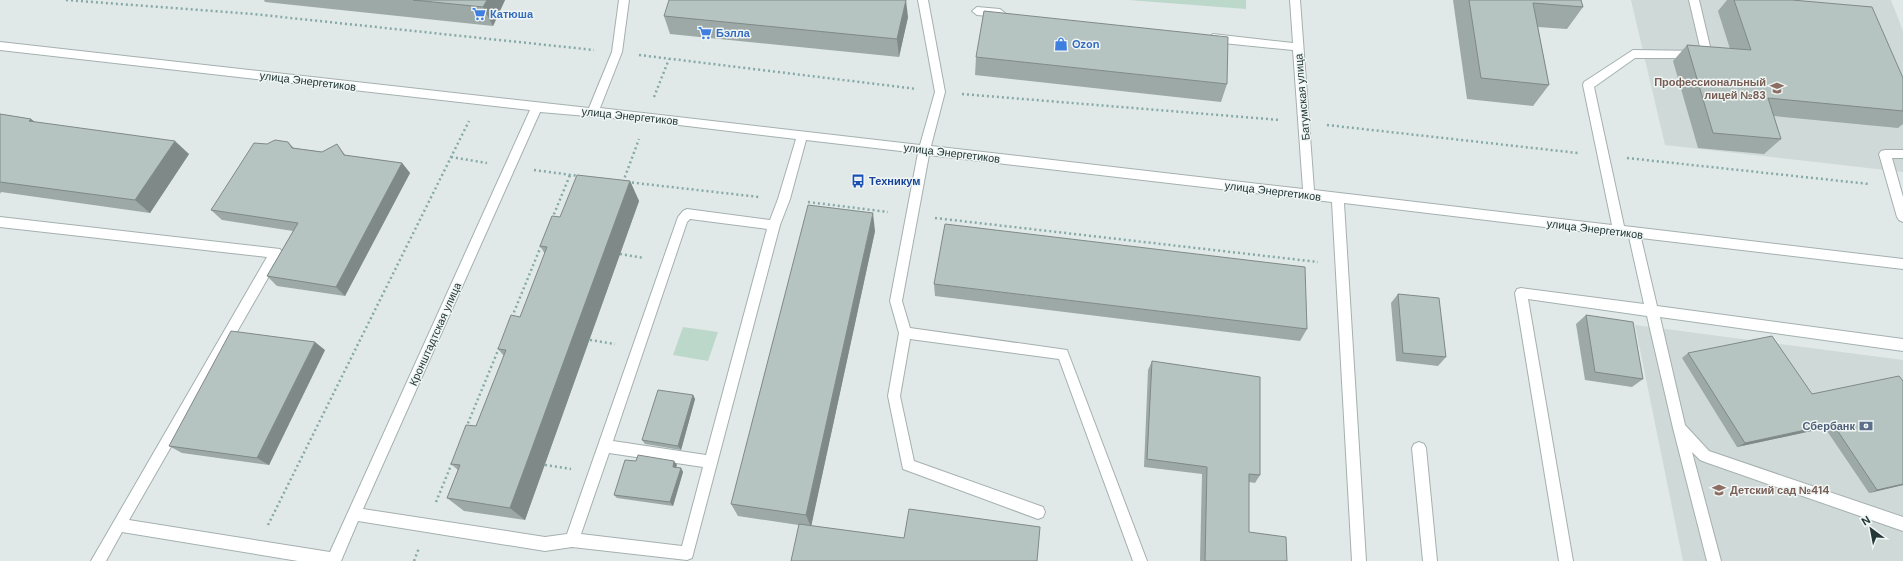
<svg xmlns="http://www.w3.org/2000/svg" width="1903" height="561" font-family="'DM Sans',sans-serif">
<rect width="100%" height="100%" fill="#e1e9e8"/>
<!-- built -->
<g fill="#cfd9d7">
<polygon points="1631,0 1891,0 1903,31 1903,172 1665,145"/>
<polygon points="1635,325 1903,360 1903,561 1683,561"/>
</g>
<!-- green -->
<g fill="#bcd8cb">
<polygon points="1128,0 1246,0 1246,9"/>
<polygon points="683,327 718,332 708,361 673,355"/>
</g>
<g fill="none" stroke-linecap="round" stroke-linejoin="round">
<!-- minor casing -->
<g stroke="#a4b0af" stroke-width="2">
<g id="minor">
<path d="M 619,0 L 629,0 L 622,52 L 600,108 L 920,145 L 935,92 L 918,0 L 928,0 L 945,92 L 931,146 L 1303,189 L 1293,50 L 1213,42 L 1208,38 L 1213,34 L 1293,43 L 1290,0 L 1300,0 L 1314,190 L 1612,225 L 1583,85 L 1584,82 L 1633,50 L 1701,51 L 1689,0 L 1699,0 L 1712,55 L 1711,58 L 1635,58 L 1594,87 L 1624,226 L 1903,259 L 1903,269 L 1641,238 L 1657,306 L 1903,339 L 1903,351 L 1660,317 L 1685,425 L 1709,451 L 1903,517 L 1903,531 L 1705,462 L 1700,460 L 1692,452 L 1721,561 L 1707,561 L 1673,428 L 1647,316 L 1528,299 L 1573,561 L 1559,561 L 1515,293 L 1517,289 L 1521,288 L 1644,304 L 1629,237 L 1344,203 L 1366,561 L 1352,561 L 1332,202 L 929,155 L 902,301 L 910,328 L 1067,350 L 1147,561 L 1133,561 L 1059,359 L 910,339 L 900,396 L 914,461 L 1043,507 L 1045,512 L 1043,517 L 1038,519 L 903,469 L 888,396 L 899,333 L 890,301 L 918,153 L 806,140 L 790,199 L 780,225 L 692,558 L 687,560 L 572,547 L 545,551 L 358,521 L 341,561 L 298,561 L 122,532 L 106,561 L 91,561 L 267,257 L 0,227 L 0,217 L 280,249 L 282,253 L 280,257 L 129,520 L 330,552 L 530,110 L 0,50 L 0,42 L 589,108 L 612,52 ZM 540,112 L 646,121 L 796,139 L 778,199 L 770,220 L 687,209 L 683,211 L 678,217 L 567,534 L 545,537 L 363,509 ZM 690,219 L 767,229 L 706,455 L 613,441 L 687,222 ZM 609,453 L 703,467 L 682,546 L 581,534 Z"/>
<polygon points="977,7 1000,9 1005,13 1000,17 977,15 972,11"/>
<polygon points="1885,150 1903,150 1903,158 1892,158 1903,197 1903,222 1899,220 1897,217 1879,154 1881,151"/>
<polygon points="1419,442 1424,444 1426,448 1437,561 1423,561 1412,448 1414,444"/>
</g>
</g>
<!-- path -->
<g stroke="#85a9a7" stroke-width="2.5" stroke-dasharray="2 3" stroke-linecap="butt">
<polyline points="66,0 253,14 594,50"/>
<polyline points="639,55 917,89"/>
<polyline points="962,94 1280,120"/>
<polyline points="654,97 669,59"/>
<polyline points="1327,125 1578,153"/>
<polyline points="451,157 487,163"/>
<polyline points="1627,158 1869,184"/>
<polyline points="534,170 579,176"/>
<polyline points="623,182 639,139"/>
<polyline points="627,182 759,197"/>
<polyline points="808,202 888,212"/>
<polyline points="935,218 1318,262"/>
<polyline points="552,219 570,175"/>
<polyline points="620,254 644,258"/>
<polyline points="512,317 541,246"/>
<polyline points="590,340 615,344"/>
<polyline points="466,428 499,348"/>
<polyline points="545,465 571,469"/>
<polyline points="436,502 452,463"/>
<polyline points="268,525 469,121"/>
<polyline points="414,561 419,548"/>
</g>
<!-- minor -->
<use href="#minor" fill="#fff" fill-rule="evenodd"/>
</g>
<!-- wall -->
<g fill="#9da9a6">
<polygon points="264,0 505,0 493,26 265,2"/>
<polygon points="1453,0 1581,0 1583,7 1567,29 1538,27 1549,85 1533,106 1467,99"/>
<polygon points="1727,0 1792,0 1903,78 1903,124 1898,128 1774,116 1781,139 1764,154 1698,148 1673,61 1687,45 1730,49 1718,11"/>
<polygon points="664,16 908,17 899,57 670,34"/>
<polygon points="976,57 1227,84 1221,102 975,75"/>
<polygon points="0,114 31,119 35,122 189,154 150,213 1,192 0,194"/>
<polygon points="288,142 294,148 402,163 410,173 345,296 277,286 267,276 293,231 222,220 211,210"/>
<polygon points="630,181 639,201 525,520 464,511 447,498 458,470 451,464 476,426 504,356 498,349 520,317 545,254 540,246 560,217"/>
<polygon points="875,231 811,526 1037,561 738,516 731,504"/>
<polygon points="934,284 1307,329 1300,341 935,296"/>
<polygon points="1398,294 1446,357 1438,366 1396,361 1391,303"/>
<polygon points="1586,315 1643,379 1632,387 1585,380 1576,324"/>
<polygon points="325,350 269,465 182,453 169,446"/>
<polygon points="1688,353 1812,394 1903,381 1903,485 1869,493 1825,428 1737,447 1682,358"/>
<polygon points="1152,361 1260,475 1255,483 1249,482 1249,532 1287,561 1200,561 1202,474 1144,467 1148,370"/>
<polygon points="693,395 695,399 681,450 645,444 642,440"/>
<polygon points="636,461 677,465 676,467 681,468 683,472 673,506 617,498 614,495"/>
</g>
<!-- shaded-wall -->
<g fill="#7f8987">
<polygon points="487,0 505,0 493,26 483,7"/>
<polygon points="906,0 908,17 899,57 897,39"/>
<polygon points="31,119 47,132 29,121"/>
<polygon points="175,141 189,154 150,213 135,200"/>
<polygon points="337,144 345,155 352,165 344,155"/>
<polygon points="402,163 410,173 345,296 336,287"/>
<polygon points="630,181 639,201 525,520 510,508"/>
<polygon points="873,213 875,231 811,527 806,515"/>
<polygon points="315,342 325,350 269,465 257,458"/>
<polygon points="693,395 695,399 681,450 678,446"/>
<polygon points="1833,424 1825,428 1737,447 1745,443"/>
<polygon points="674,461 677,465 675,470 673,467"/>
<polygon points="681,468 683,472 673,506 670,502"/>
<polygon points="1903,484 1903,485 1869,493 1877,490"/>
</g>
<!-- building -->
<g fill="#b6c4c1" stroke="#7f8987">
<polygon points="413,0 487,0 483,7"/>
<polygon points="669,0 906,0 897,39 664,16"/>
<polygon points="1469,0 1581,0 1583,7 1533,3 1549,85 1481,78"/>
<polygon points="1734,0 1792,0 1872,7 1903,78 1903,111 1768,98 1781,139 1713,133 1687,45 1751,50"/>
<polygon points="984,11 1228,37 1227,84 976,57"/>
<polygon points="0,114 31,119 29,121 175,141 135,200 0,182"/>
<polygon points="275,140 288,142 292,148 322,152 337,144 344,155 402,163 336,287 267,276 298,223 211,210 254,143 267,144"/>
<polygon points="577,175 630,181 510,508 447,498 460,465 451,464 466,425 476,426 506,350 498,349 511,315 520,317 547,247 540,246 552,216 560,217"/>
<polygon points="808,205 873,213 806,515 731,504"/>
<polygon points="945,224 1305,267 1307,329 934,284"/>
<polygon points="1398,294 1439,298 1446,357 1403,353"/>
<polygon points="1586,315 1633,322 1643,379 1595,372"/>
<polygon points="231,331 315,342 257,458 169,446"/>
<polygon points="1772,336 1812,394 1899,376 1903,381 1903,484 1877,490 1833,424 1745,443 1688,353"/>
<polygon points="1152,361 1260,377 1260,475 1249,474 1249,532 1286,537 1287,561 1205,561 1207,467 1147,459"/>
<polygon points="658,390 693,395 678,446 642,440"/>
<polygon points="638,455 674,461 673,467 681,468 670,502 614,495 625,460 636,461"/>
<polygon points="909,509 1040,527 1037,561 791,561 799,524 904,538"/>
</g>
<!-- icons -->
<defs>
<g id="supermarket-bare" transform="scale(1.08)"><path d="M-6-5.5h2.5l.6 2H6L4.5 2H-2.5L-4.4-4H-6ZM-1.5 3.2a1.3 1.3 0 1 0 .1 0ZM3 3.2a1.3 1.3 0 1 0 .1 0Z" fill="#3f7fe0" stroke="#f0f6f5" stroke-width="2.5" paint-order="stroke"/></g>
<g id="shop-bare" transform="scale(1.08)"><path d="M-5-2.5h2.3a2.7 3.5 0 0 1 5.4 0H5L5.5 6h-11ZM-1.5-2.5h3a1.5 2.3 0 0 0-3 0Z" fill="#3f7fe0" stroke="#f0f6f5" stroke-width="2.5" paint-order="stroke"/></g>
<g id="university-bare" transform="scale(1.08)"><path d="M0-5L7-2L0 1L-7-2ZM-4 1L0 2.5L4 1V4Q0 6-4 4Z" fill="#8d6e63" stroke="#f0f6f5" stroke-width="2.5" paint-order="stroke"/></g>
<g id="bus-bare" transform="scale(1.08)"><path d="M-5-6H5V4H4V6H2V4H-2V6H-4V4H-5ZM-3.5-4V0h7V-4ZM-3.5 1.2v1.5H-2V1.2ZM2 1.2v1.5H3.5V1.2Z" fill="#1a4fb4" stroke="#f0f6f5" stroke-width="2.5" paint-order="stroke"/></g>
<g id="bank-bare" transform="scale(1.08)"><path d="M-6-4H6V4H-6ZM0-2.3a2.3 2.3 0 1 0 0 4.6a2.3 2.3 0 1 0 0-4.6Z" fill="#5c6f8a" stroke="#f0f6f5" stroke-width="2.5" paint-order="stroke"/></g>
<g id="school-bare" transform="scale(1.08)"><path d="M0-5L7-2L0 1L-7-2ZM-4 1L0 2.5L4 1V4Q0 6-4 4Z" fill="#8d6e63" stroke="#f0f6f5" stroke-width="2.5" paint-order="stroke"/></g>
</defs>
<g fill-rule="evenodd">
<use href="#supermarket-bare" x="479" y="14"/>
<use href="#supermarket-bare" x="705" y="33"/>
<use href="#shop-bare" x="1061" y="44"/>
<use href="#university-bare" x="1777" y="88"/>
<use href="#bus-bare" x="858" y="181"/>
<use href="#bank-bare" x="1866" y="426"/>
<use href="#school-bare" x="1719" y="490"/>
</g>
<g text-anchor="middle" stroke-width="3" stroke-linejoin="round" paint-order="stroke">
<!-- shop labels -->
<g font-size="11" font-weight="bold" fill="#366cbe" stroke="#f0f6f5" text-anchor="start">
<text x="490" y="18">Катюша</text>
<text x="716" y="37">Бэлла</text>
<text x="1072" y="48">Ozon</text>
</g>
<!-- street labels -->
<g font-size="11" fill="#233837" stroke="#f0f6f5">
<text transform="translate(308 81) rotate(7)" y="4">улица Энергетиков</text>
<text transform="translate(1302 97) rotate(-95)" y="4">Батумская улица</text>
<text transform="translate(630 116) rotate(6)" y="4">улица Энергетиков</text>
<text transform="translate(952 153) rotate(7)" y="4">улица Энергетиков</text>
<text transform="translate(1273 191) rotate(7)" y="4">улица Энергетиков</text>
<text transform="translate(1595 229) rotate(7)" y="4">улица Энергетиков</text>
<text transform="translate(435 334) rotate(-66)" y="4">Кронштадтская улица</text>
</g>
<!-- education labels -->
<g font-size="11" font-weight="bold" fill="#785e54" stroke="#f0f6f5" text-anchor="end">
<text x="1766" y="86">Профессиональный<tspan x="1766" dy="13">лицей №83</tspan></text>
<text x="1730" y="494" text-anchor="start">Детский сад №414</text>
</g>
<!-- transit labels -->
<g font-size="11" font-weight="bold" fill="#164399" stroke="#f0f6f5" text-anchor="start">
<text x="869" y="185">Техникум</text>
</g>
<!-- service labels -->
<g font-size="11" font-weight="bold" fill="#4e5e75" stroke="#f0f6f5" text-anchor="end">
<text x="1855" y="430">Сбербанк</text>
</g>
</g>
<!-- north arrow -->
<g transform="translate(1871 529) rotate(328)" stroke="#f0f6f5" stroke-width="3" paint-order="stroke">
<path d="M0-3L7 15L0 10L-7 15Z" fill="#233837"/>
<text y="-6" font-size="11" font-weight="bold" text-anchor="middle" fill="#233837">N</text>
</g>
</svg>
